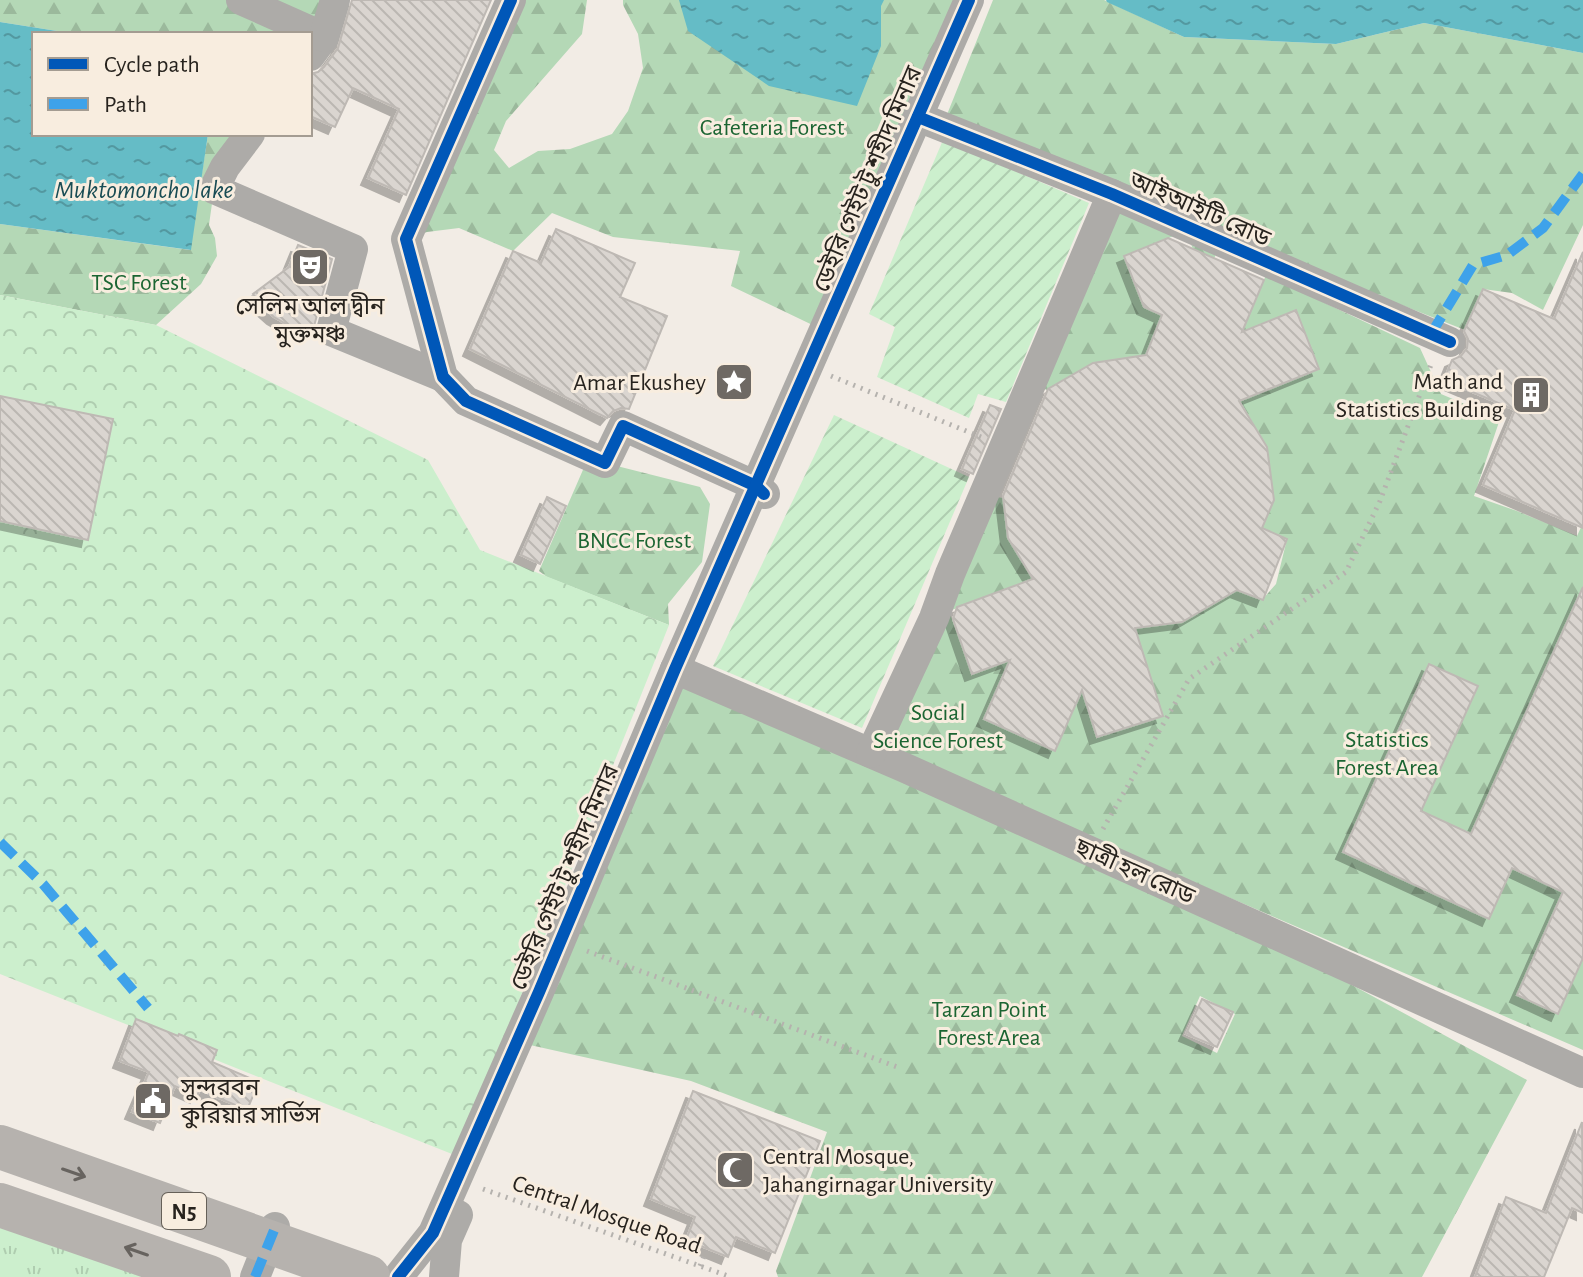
<svg xmlns="http://www.w3.org/2000/svg" width="1583" height="1277" font-family="'Alegreya Sans','Noto Sans Bengali',sans-serif">
<defs>
<pattern id="grass-tufts" width="24" height="20" patternUnits="userSpaceOnUse" patternTransform="scale(2)"><rect width="24" height="20" fill="#ccefcd"/><path d="M3 7l-1-3M5 7V3M7 7l1-3M15 17l-1-3M17 17v-4M19 17l1-3" fill="none" stroke="#afcdb0"/></pattern>
<pattern id="forest-firs" width="22" height="20" patternUnits="userSpaceOnUse" patternTransform="scale(2)"><rect width="22" height="20" fill="#b4d8b6"/><path d="M5 1l3.5 6h-7zM16 11l3.5 6h-7z" fill="#9bb99c"/></pattern>
<pattern id="park-crowns" width="20" height="18" patternUnits="userSpaceOnUse" patternTransform="scale(2)"><rect width="20" height="18" fill="#ccefcd"/><path d="M2 6a3 3 0 1 1 6 0M12 15a3 3 0 1 1 6 0" fill="none" stroke="#afcdb0"/></pattern>
<pattern id="garden-furrows" width="10" height="10" patternUnits="userSpaceOnUse" patternTransform="scale(2)"><rect width="10" height="10" fill="#ccefcd"/><path d="M-1 1l2-2M0 10L10 0M9 11l2-2" fill="none" stroke="#afcdb0"/></pattern>
<pattern id="water-ripples" width="26" height="14" patternUnits="userSpaceOnUse" patternTransform="scale(2)"><rect width="26" height="14" fill="#65bcc6"/><path d="M2 4q2-2 4 0t4 0M15 11q2-2 4 0t4 0" fill="none" stroke="#5398a0"/></pattern>
<pattern id="building-back-hatch" width="6" height="6" patternUnits="userSpaceOnUse" patternTransform="scale(2)"><rect width="6" height="6" fill="#dad5d0"/><path d="M-1 5l2 2M0 0l6 6M5-1l2 2" fill="none" stroke="#bbb7b2"/></pattern>
<filter id="shadow"><feDropShadow dx="-7" dy="7" stdDeviation="0" flood-color="#0004"/></filter>
</defs>
<rect width="100%" height="100%" fill="#f2ece5"/>
<!-- grass -->
<polygon fill="url(#grass-tufts)" points="0,1211 192,1277 0,1277"/>
<!-- forest -->
<g fill="url(#forest-firs)" fill-rule="evenodd">
<polygon points="0,0 340,0 310,34 76,34 0,22"/>
<polygon points="516,0 587,0 582,34 506,121 494,150 509,168 538,151 570,149 612,134 628,111 643,68 638,34 623,5 623,0 969,0 825,331 731,286 740,251 613,237 552,213 513,251 459,228 427,232 406,239"/>
<polygon points="993,0 1104,0 1184,37 1336,44 1424,23 1583,53 1583,225 1543,310 1512,293 1483,289 1465,330 1328,276 946,117"/>
<polygon points="208,134 250,134 214,189 209,225 215,238 217,256 201,284 156,325 0,295 0,224 190,250"/>
<polygon points="1116,196 1221,242 1205,280 1186,231 1124,256 1144,307 1162,315 1146,356 1093,363 1047,390 1033,384"/>
<polygon points="1266,275 1420,348 1441,394 1500,419 1474,496 1517,511 1577,536 1583,523 1583,1050 1121,851 876,750 989,496 1003,498 1009,538 1035,584 1000,592 949,611 972,674 1010,660 984,719 1055,751 1082,690 1097,737 1163,716 1129,629 1182,622 1235,587 1262,600 1276,584 1287,539 1262,528 1274,500 1267,447 1240,401 1296,311 1242,332"/>
<polygon points="589,456 605,463 700,487 710,504 702,562 668,604 669,625 547,577 539,571"/>
<path d="M 686,674 L 1269,940 L 1527,1080 L 1422,1277 L 778,1277 L 776,1271 L 827,1132 L 691,1081 L 530,1045 ZM 1200,996 L 1235,1014 L 1217,1053 L 1182,1036 Z"/>
</g>
<!-- park -->
<polygon fill="url(#park-crowns)" points="0,295 156,325 428,460 480,550 669,625 457,1156 0,974"/>
<!-- garden -->
<g fill="url(#garden-furrows)">
<polygon points="943,140 1089,203 1006,402 978,394 969,418 877,377 895,327 869,314"/>
<polygon points="834,415 969,477 862,728 713,666"/>
</g>
<!-- water -->
<g fill="url(#water-ripples)">
<polygon points="679,0 884,0 881,6 881,46 857,106 769,86 688,31"/>
<polygon points="1106,0 1583,0 1583,53 1424,23 1336,44 1184,37 1107,2"/>
<polygon points="0,22 76,34 34,34 34,134 208,134 191,250 0,224"/>
</g>
<!-- building -->
<g fill="url(#building-back-hatch)" stroke="#beb9b4" stroke-width="2" filter="url(#shadow)">
<polygon points="352,0 491,0 406,195 368,178 399,109 353,88 335,127 310,116 310,74 318,72 324,67 338,48"/>
<polygon points="556,229 635,263 620,297 667,316 629,409 621,408 613,411 607,418 470,349 513,251 541,263"/>
<polygon points="1168,238 1264,280 1242,332 1296,310 1319,369 1239,401 1267,447 1274,500 1262,528 1287,539 1263,600 1237,590 1182,622 1135,628 1163,716 1097,737 1082,690 1055,751 984,719 1010,660 972,674 953,619 957,607 1033,579 1008,538 1003,496 1048,389 1093,363 1146,355 1162,315 1144,307 1124,256"/>
<polygon points="298,245 332,259 313,330 309,331 295,329 274,317 264,308 253,294 289,267"/>
<polygon points="1583,252 1583,528 1483,485 1515,410 1444,380 1452,360 1461,356 1467,348 1468,339 1464,331 1483,289 1554,319"/>
<polygon points="0,396 113,419 88,540 0,521"/>
<polygon points="990,405 1001,409 973,474 962,469"/>
<polygon points="547,497 566,506 540,564 521,555"/>
<polygon points="1583,587 1583,958 1558,1014 1517,995 1563,892 1512,868 1489,919 1343,852 1429,664 1478,686 1421,811 1471,834"/>
<polygon points="1202,999 1233,1012 1217,1047 1186,1034"/>
<polygon points="136,1019 178,1036 179,1034 217,1050 212,1062 259,1082 247,1110 200,1090 197,1096 175,1086 160,1123 132,1112 149,1072 120,1061"/>
<polygon points="693,1091 820,1141 775,1253 736,1237 728,1257 686,1240 695,1217 651,1199"/>
<polygon points="1582,1122 1583,1213 1572,1208 1544,1277 1475,1277 1506,1197 1546,1213"/>
</g>
<g fill="none" stroke-linecap="round" stroke-linejoin="round">
<!-- path -->
<g stroke="#b5b2ae" stroke-width="5" stroke-dasharray="2 6" stroke-linecap="butt">
<polyline points="831,376 981,437"/>
<polyline points="1103,829 1189,679 1346,572 1380,501 1432,362"/>
<polyline points="587,951 900,1068"/>
<polyline points="483,1189 731,1277"/>
<polyline points="700,1266 706,1251"/>
</g>
<!-- minor -->
<g stroke="#adaba8" stroke-width="30">
<polyline points="241,0 324,37 310,56"/>
<polyline points="511,0 406,239 443,377 466,401 605,463 623,426 756,486 765,494"/>
<polyline points="324,37 335,0"/>
<polyline points="918,117 1112,194 1450,342"/>
<polyline points="250,134 225,167 214,189 353,249 331,331 443,377"/>
<polyline points="675,669 903,767 1583,1073"/>
<polyline points="871,753 934,618 950,574 1112,194"/>
<polyline points="255,1277 275,1227"/>
<polyline points="398,1277 433,1233 539,992 675,669 969,0"/>
<polyline points="444,1277 447,1240 458,1215"/>
</g>
<!-- highway -->
<g stroke="#b6b2ae" stroke-width="44">
<polyline points="0,1147 368,1277"/>
<polyline points="0,1205 209,1277"/>
</g>
<!-- quiet -->
<g stroke="#3ea2ea" stroke-width="10" stroke-dasharray="20 10" stroke-linecap="butt">
<polyline points="1431,334 1473,265 1507,255 1543,228 1583,174"/>
<polyline points="0,842 43,884 148,1008"/>
<polyline points="255,1277 277,1223"/>
</g>
<!-- cycleway casing -->
<g stroke="#f8eddf" stroke-width="17">
<g id="cycleway">
<polyline points="511,0 406,239 443,377 466,401 605,463 623,426 756,486 764,494"/>
<polyline points="918,117 1112,194 1450,342"/>
<polyline points="398,1277 433,1233 539,992 675,669 969,0"/>
</g>
</g>
<!-- cycleway -->
<use href="#cycleway" stroke="#0057b8" stroke-width="12"/>
</g>
<!-- one-way arrows -->
<defs><path id="oneway-shaft" d="M-6 0H5M1.5-3L5.5 0L1.5 3" fill="none" stroke-width="1.6" stroke-linecap="round" stroke-linejoin="round" transform="scale(2)"/></defs>
<g stroke="#67635f">
<use href="#oneway-shaft" transform="translate(74 1173) rotate(19)"/>
<use href="#oneway-shaft" transform="translate(136 1251) rotate(-161)"/>
</g>
<!-- icons -->
<defs>
<g id="theatre-square" transform="scale(2)"><rect x="-9" y="-9" width="18" height="18" rx="4" fill="#6e6964" stroke="#f8eddf"/><path d="M-5-5.5Q0-4 5-5.5V0Q5 5 0 6Q-5 5-5 0ZM-3.3-2.5H-1v1.5H-3.3ZM1-2.5H3.3v1.5H1ZM-2.8 1Q0 5.5 2.8 1Z" fill="#fff"/></g>
<g id="sight-square" transform="scale(2)"><rect x="-9" y="-9" width="18" height="18" rx="4" fill="#6e6964" stroke="#f8eddf"/><path d="M0-6L1.8-2.2L6-1.7L2.9 1.2L3.7 5.4L0 3.3L-3.7 5.4L-2.9 1.2L-6-1.7L-1.8-2.2Z" fill="#fff"/></g>
<g id="building-square" transform="scale(2)"><rect x="-9" y="-9" width="18" height="18" rx="4" fill="#6e6964" stroke="#f8eddf"/><path d="M-4-6H4V6H1V3H-1V6H-4ZM-2.5-4.3h1.7v1.8h-1.7ZM.8-4.3h1.7v1.8H.8ZM-2.5-1h1.7V.8h-1.7ZM.8-1h1.7V.8H.8Z" fill="#fff"/></g>
<g id="civic-square" transform="scale(2)"><rect x="-9" y="-9" width="18" height="18" rx="4" fill="#6e6964" stroke="#f8eddf"/><path d="M-.6-6.5H3V-4.5H.6V-3L4-1V1h2V6H-6V1h2V-1L-.6-3ZM-1.2 2.5V6h2.4V2.5Z" fill="#fff"/></g>
<g id="mosque-square" transform="scale(2)"><rect x="-9" y="-9" width="18" height="18" rx="4" fill="#6e6964" stroke="#f8eddf"/><path d="M3.5-4.9A6 6 0 1 0 3.5 4.9A5 5 0 1 1 3.5-4.9Z" fill="#fff"/></g>
</defs>
<g fill-rule="evenodd">
<use href="#theatre-square" x="310" y="267"/>
<use href="#sight-square" x="734" y="382"/>
<use href="#building-square" x="1531" y="395"/>
<use href="#civic-square" x="153" y="1101"/>
<use href="#mosque-square" x="735" y="1170"/>
</g>
<g text-anchor="middle" stroke-width="6" stroke-linejoin="round" paint-order="stroke">
<!-- shield labels -->
<rect fill="#f8eddf" stroke="#666058" stroke-width="2" x="162" y="1193" width="44" height="36" rx="6"/>
<g font-size="22" font-weight="bold" fill="#27231e">
<text x="184" y="1219">N5</text>
</g>
<!-- park labels -->
<g font-size="24" fill="#1b6532" stroke="#f8eddf">
<text x="772" y="135">Cafeteria Forest</text>
<text x="139" y="290">TSC Forest</text>
<text x="634" y="548">BNCC Forest</text>
<text x="938" y="720">Social<tspan x="938" dy="28">Science Forest</tspan></text>
<text x="1387" y="747">Statistics<tspan x="1387" dy="28">Forest Area</tspan></text>
<text x="989" y="1017">Tarzan Point<tspan x="989" dy="28">Forest Area</tspan></text>
</g>
<!-- street labels -->
<g font-size="24" fill="#27231e" stroke="#f8eddf">
<text transform="translate(867 179) rotate(-67)" y="8">ডেইরি গেইট টু শহীদ মিনার</text>
<text transform="translate(1200 209) rotate(24)" y="8">আইআইটি রোড</text>
<text transform="translate(1135 871) rotate(24)" y="8">ছাত্রী হল রোড</text>
<text transform="translate(564 877) rotate(-67)" y="8">ডেইরি গেইট টু শহীদ মিনার</text>
<text transform="translate(607 1214) rotate(19)" y="8">Central Mosque Road</text>
</g>
<!-- poi labels -->
<g font-size="24" fill="#27231e" stroke="#f8eddf" text-anchor="end">
<text x="310" y="314" text-anchor="middle">সেলিম আল দ্বীন<tspan x="310" dy="28">মুক্তমঞ্চ</tspan></text>
<text x="1503" y="389">Math and<tspan x="1503" dy="28">Statistics Building</tspan></text>
<text x="706" y="390">Amar Ekushey</text>
<text x="181" y="1095" text-anchor="start">সুন্দরবন<tspan x="181" dy="28">কুরিয়ার সার্ভিস</tspan></text>
<text x="763" y="1164" text-anchor="start">Central Mosque,<tspan x="763" dy="28">Jahangirnagar University</tspan></text>
</g>
<!-- water labels -->
<g font-size="26" font-style="italic" fill="#194c54" stroke="#f8eddf">
<text x="144" y="198">Muktomoncho lake</text>
</g>
</g>
<!-- legend -->
<rect x="32" y="32" width="280" height="104" fill="#f8eddf" stroke="#a49c92" stroke-width="2"/>
<rect x="48" y="58" width="40" height="12" fill="#0057b8" stroke="#a49c92" stroke-width="2"/>
<text x="104" y="72" font-size="24" fill="#27231e">Cycle path</text>
<rect x="48" y="98" width="40" height="12" fill="#3ea2ea" stroke="#a49c92" stroke-width="2"/>
<text x="104" y="112" font-size="24" fill="#27231e">Path</text>
</svg>
